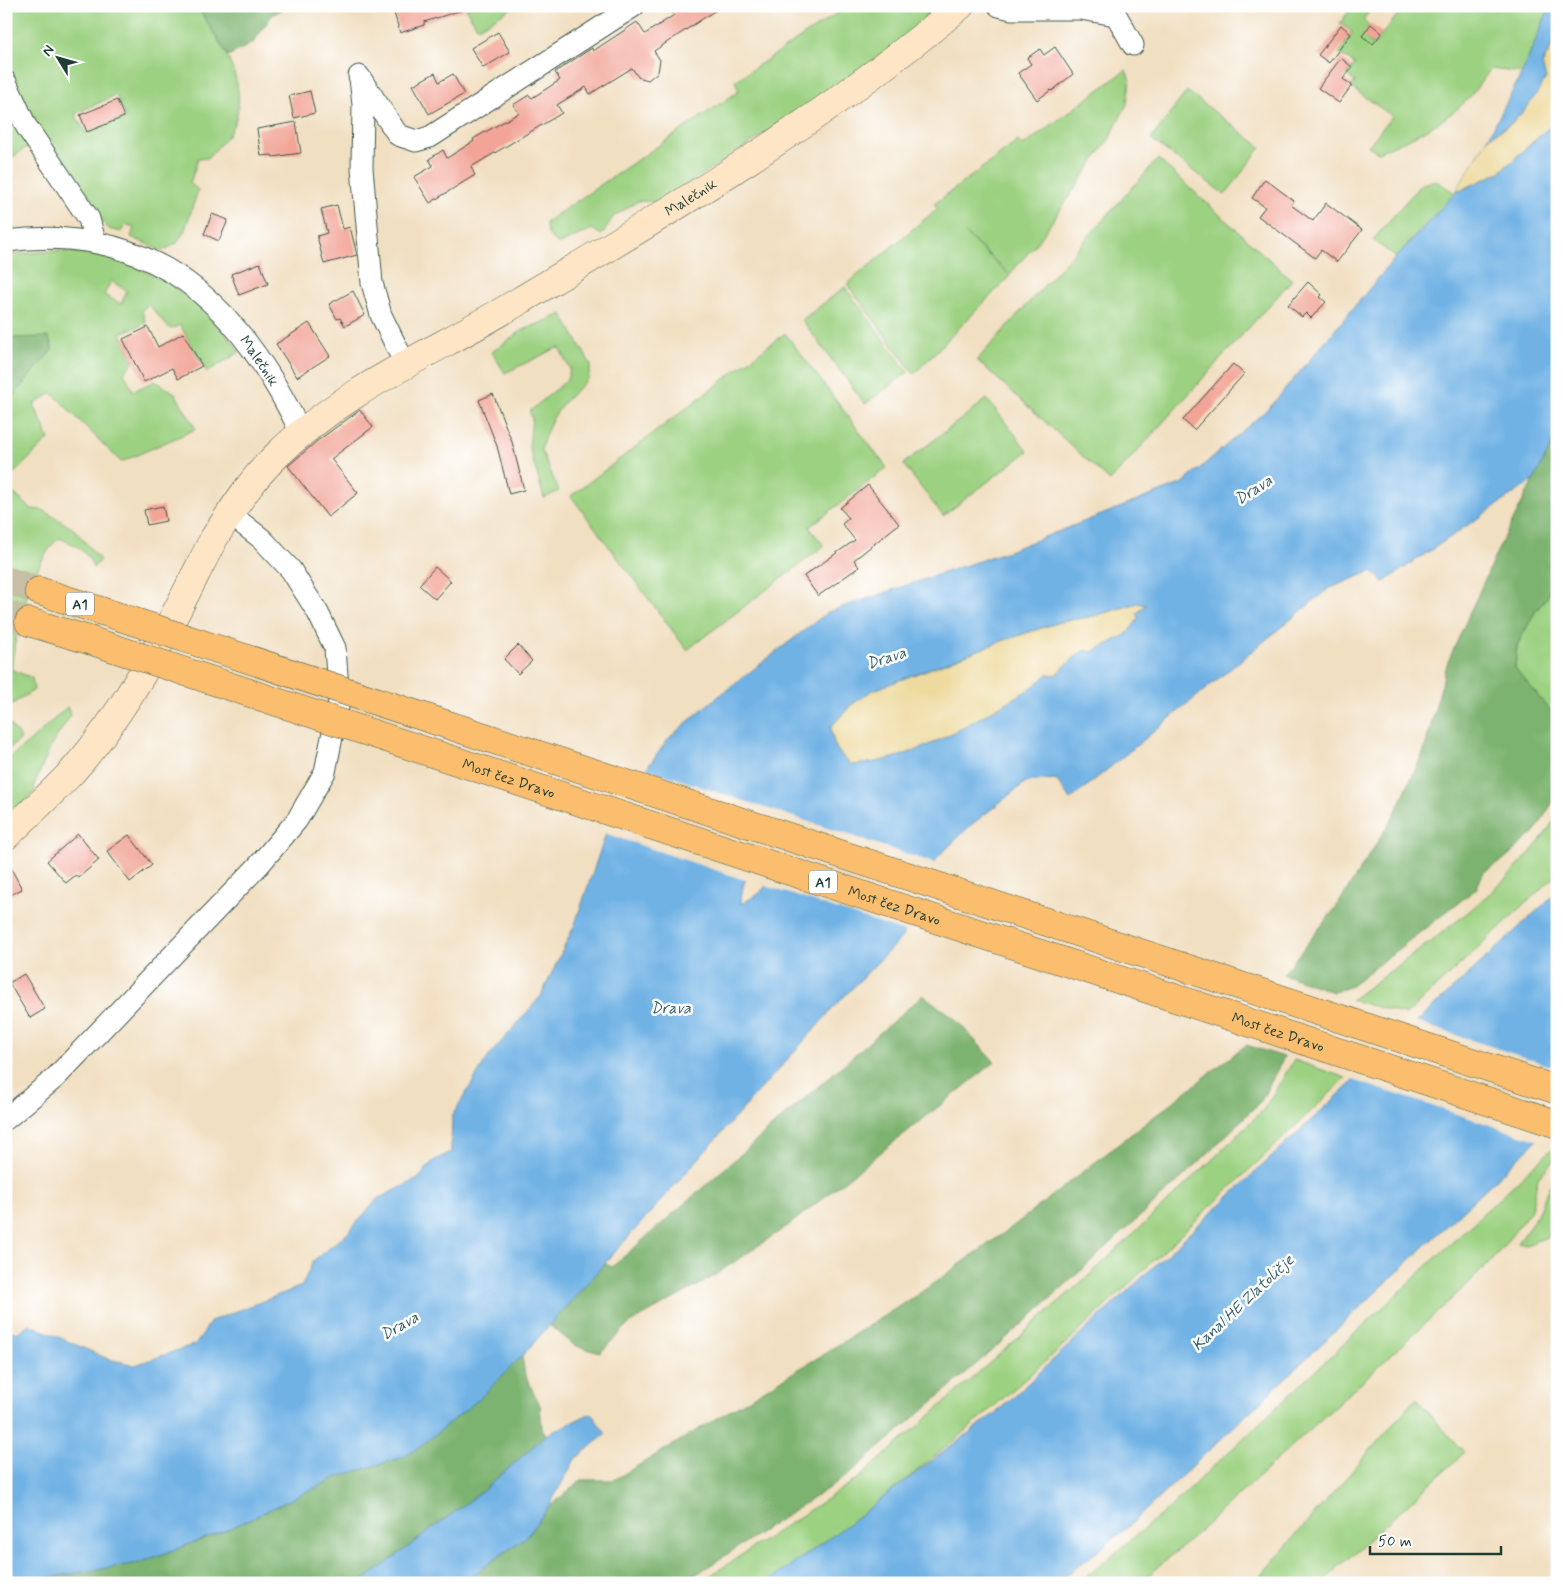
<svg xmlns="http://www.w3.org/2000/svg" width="1563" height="1589" font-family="Mynerve,sans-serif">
<rect width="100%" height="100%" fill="#fff"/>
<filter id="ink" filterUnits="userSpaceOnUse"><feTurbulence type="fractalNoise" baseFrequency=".02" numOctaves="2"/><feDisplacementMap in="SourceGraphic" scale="10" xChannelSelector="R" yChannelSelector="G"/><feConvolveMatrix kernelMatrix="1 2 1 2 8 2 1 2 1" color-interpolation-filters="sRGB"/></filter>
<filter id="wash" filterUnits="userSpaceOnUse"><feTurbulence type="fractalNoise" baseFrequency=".0096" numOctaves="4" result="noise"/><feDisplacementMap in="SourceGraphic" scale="20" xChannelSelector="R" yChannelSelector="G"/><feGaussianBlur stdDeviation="1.12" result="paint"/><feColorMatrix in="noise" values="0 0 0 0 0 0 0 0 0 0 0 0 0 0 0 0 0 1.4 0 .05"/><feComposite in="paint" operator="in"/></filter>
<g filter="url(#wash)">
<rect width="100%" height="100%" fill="#f1dfc1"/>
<!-- green -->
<g fill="#9cd181" stroke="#5e875a" fill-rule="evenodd">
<path d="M 6,6 L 197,6 C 220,43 257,90 228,135 C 222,143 214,151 208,158 L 198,159 L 190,183 L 198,190 L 185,230 L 177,243 L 162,251 L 131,237 L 134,228 L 126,224 L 121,232 L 109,229 L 71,184 L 6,70 ZM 116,95 L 126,117 L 86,133 L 75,114 Z"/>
<polygon points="472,6 515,6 478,28 466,9"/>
<path d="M 848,6 L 945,6 L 871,65 L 691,182 L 656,202 L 638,201 L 613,217 L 602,235 L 592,229 L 560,244 C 549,238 546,234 546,222 L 739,91 L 735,81 Z"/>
<path d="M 1353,6 L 1374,6 L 1363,20 L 1369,26 L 1363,36 L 1373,45 L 1405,6 L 1421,6 L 1425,10 L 1428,6 L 1550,6 L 1522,73 L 1491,69 C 1482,80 1474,93 1465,102 C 1440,126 1408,139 1378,152 L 1368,146 L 1392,116 L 1351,87 L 1355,82 L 1347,75 L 1355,64 L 1339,54 L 1352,32 L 1340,23 Z"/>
<polygon points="1126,70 1130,81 1127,104 1109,139 1040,239 1010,274 965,233 1010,276 914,374 847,284 938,208 934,204 1018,141 1023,146"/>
<polygon points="1187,91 1261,147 1225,195 1151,139"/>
<polygon points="6,97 30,145 13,157 6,156"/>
<polygon points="1158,159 1292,280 1110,481 977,360"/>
<polygon points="1435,180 1455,193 1396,257 1373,240 1420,185"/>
<path d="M 51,251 C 132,252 192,287 240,352 L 207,372 L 180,325 L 170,329 L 148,304 L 142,311 L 146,323 L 121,333 L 134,362 L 124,372 L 133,391 L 155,381 L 175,393 L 196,429 L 121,462 L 52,393 L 34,404 L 49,439 L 6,481 L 6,404 L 52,350 L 52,343 L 6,338 L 6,255 ZM 111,281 L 127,291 L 121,304 L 104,295 Z"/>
<polygon points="845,287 908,372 865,404 802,320"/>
<polygon points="562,314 591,365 588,379 565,401 553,418 544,438 541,450 559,491 544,498 529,447 532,417 529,412 567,380 570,369 559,347 505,373 492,352 521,331"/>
<polygon points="785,333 887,468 809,527 824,546 687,650 571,496"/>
<polygon points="987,399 1028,451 943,516 903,464"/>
<path d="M 6,487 L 32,509 L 43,510 L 75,530 L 100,560 L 93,568 C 89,551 74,544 59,538 C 31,562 15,633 11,669 L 32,678 L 34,690 L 8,707 L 6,707 Z"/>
<polygon points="1557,585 1557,719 1515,668 1517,646 1535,612"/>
<polygon points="67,707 71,715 52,744 34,785 35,791 6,819 6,760 27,744"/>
<polygon points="6,719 21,739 6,751"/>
<path d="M 1557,816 L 1557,874 L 1406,1015 L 1351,1000 C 1419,949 1513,889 1557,816 Z"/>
<polygon points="1294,1060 1346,1078 1072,1338 960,1436 862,1515 772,1583 699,1583 860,1477 1095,1270 1214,1158 1264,1109"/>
<polygon points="1555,1146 1557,1157 1538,1178 1531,1210 1499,1252 1469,1283 1192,1538 1140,1583 1079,1583 1169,1508"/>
<polygon points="1557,1169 1557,1233 1526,1245 1518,1243 1535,1219"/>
<polygon points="1416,1398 1464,1453 1321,1583 1254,1583"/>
</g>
<!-- forest -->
<g fill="#7db36f" stroke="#4e7852">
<polygon points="197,6 289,6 272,15 253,43 228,56"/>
<polygon points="41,337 49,337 52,350 6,404 6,338"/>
<polygon points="1557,434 1557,585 1535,612 1517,645 1515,668 1557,719 1557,795 1535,832 1503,860 1484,872 1476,889 1349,987 1333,992 1283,974 1337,906 1392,819 1424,751 1447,664 1497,552"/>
<polygon points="923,995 955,1019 995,1062 789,1225 706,1281 630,1323 600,1353 574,1345 549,1325 604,1263 612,1267"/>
<polygon points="1246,1045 1284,1057 1261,1101 1197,1164 1027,1320 847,1476 715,1562 683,1583 462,1583 526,1537 548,1508 581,1480 614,1480 819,1357 920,1293 1012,1227"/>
<polygon points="522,1356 525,1375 540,1405 542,1428 546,1435 484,1490 360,1583 6,1583 139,1563 227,1530 340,1476 403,1457 478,1400"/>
</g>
<!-- sand -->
<g fill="#eeda9e" stroke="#868c69">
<polygon points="1554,41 1557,42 1557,120 1500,172 1455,193 1488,138 1514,122"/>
<path d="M 1138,603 L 1146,605 L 1137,613 L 1139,619 L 1126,635 L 1092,652 L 1084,650 L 1055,675 L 1048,674 C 1030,691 1011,700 990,712 C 944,738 907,761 852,765 C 838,754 832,745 831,727 L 851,705 L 871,691 L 1002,641 L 1060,622 L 1094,616 Z"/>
</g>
<!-- water -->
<g fill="#71b2e5" stroke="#48788c" fill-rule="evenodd">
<path d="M 1550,6 L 1557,6 L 1557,42 L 1554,41 L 1542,64 L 1546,78 C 1528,110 1519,119 1488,138 L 1522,73 Z"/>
<path d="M 1557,120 L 1557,434 L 1534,480 L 1384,582 L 1372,571 L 1328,589 L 1070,800 L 1056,779 L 1026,782 L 971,825 L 937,858 L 903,936 L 836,1005 L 522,1356 L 478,1400 L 421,1446 L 404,1457 L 340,1476 L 227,1530 L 139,1563 L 34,1580 L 6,1582 L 6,1328 L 17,1333 L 29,1324 L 108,1359 L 135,1365 L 196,1344 L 211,1321 L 302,1286 L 313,1261 L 348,1233 L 377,1199 L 418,1179 L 433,1161 L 451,1152 L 452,1116 L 489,1056 L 541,996 L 575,924 L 612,816 L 669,738 L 706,706 L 828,612 L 1011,550 L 1183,483 L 1271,406 L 1396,257 L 1455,193 L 1500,172 ZM 1138,603 L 1146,605 L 1137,613 L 1138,619 L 1126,635 L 1092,652 L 1084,650 L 1055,675 L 1048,674 C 1030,691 1011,700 990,712 C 944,738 907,761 852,765 C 838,754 832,745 831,727 L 851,705 L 871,691 L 1002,641 L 1060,622 L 1094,616 ZM 776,831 L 800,842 L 760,893 L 741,904 C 741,875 759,854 776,831 Z"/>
<polygon points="1557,892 1557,1121 1128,1527 1057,1583 766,1583 828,1539 998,1411"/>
<polygon points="591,1413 606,1434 575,1459 548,1508 526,1537 462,1583 360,1583 484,1490 546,1435"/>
</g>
<!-- pier -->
<g fill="#f1dfc1">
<polygon points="644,768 937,864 908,933 763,885 797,841 778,833 752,867 748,881 604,833 610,814"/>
<polygon points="1413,1021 1557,1068 1557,1125 1539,1141 1350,1079"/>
</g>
<g id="blocks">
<!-- building -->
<g fill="#f2a597">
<polygon points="392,6 464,6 465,9 424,22 424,25 400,33"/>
<polygon points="681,6 722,6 654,51 660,60 658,72 648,80 638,77 632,68 590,94 586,87 557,105 562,113 471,167 475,175 430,203 414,177 433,166 429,159 443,150 447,158 474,141 473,139 519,113 513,105 529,95 532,98 560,80 555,72 592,48 593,51 637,22 645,34 674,15 672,12"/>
<polygon points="1371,24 1382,33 1373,44 1362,36"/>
<polygon points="1341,25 1351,34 1329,63 1318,55"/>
<polygon points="498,32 510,52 483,68 471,48"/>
<polygon points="1055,47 1073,74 1052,91 1051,90 1037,100 1018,73 1031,64 1027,58 1040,49 1044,55"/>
<polygon points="1341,58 1352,67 1343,79 1352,85 1339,103 1318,88"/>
<polygon points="435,73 439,82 453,74 464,94 429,114 413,85"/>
<polygon points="310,91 315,113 294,118 289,96"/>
<polygon points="117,100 124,117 87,132 80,115"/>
<polygon points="296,122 301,153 273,157 272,155 261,156 257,129"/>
<polygon points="1265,179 1294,201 1291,205 1313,221 1326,203 1362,230 1337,262 1321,250 1315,258 1258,216 1265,207 1252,198"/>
<polygon points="337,205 343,229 350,227 357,255 324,264 317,236 327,233 321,209"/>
<polygon points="212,214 228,220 219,241 204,234"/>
<polygon points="260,263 268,284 239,295 231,274"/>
<polygon points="1308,282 1322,295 1320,297 1326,302 1311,318 1306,313 1302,317 1288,305"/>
<polygon points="353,291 365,315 345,326 340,318 337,319 329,304"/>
<polygon points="309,323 330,356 297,377 276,344"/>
<polygon points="148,327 158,347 183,333 202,366 178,379 172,368 144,382 123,339"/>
<polygon points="1233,364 1244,374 1194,430 1183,420"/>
<polygon points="493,394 512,442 524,490 509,494 497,446 479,400"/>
<polygon points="360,410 373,427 331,459 358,493 328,517 288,466 317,441"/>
<polygon points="868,485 899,524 854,560 859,567 818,596 804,576 855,540 842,524 849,518 840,508"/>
<polygon points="163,506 166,521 147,525 144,510"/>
<polygon points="435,567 451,581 435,599 419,585"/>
<polygon points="518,645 532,661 518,674 504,659"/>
<polygon points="78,834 99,860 78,878 76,875 66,883 47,861"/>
<polygon points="129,835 152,865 130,882 107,851"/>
<polygon points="6,859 22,889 6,897"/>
<polygon points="24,974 45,1009 30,1018 9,983"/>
</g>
</g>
</g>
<g filter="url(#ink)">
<use href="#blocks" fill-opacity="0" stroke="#3e5549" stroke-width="1"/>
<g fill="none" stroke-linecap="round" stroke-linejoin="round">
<!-- highway-tunnel -->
<g stroke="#c7bfa5" stroke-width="28" stroke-dasharray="28 14" stroke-linecap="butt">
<polyline points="6,580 39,591"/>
<polyline points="6,614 29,622"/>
</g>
<!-- street casing -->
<g stroke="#3e5549" stroke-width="23">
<g id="street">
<polyline points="999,6 1012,9 1080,9 1116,15 1133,45"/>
<polyline points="359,76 398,135 416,141 430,137 634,6"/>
<polyline points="360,78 363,105 362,168 372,283 381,315 405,364"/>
<polyline points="6,82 26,126 89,219 95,241"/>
<path id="s1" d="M 6,241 C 155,221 241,307 301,433"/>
<polyline points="6,1119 55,1078 259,865 297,820 325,772 339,702 335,648 318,613 291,570 262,539 230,514"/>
</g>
</g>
<!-- secondary casing -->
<g stroke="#3e5549" stroke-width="29">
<g id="secondary">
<path id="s2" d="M 6,836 C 28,815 51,794 72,772 C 133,704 173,618 214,538 C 233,509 251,480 276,456 C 346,387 438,351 521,300 C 672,210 825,119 960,6"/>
</g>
</g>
<!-- highway casing -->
<g stroke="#3e5549" stroke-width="29">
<g id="highway">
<polyline points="39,591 120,617"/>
<polyline points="29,622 89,640"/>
</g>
</g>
<!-- street -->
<use href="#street" stroke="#fff" stroke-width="21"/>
<!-- secondary -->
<use href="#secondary" stroke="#fde5c5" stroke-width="28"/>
<!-- highway -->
<use href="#highway" stroke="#fabe6e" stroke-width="28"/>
<!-- highway-bridge casing -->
<g stroke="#3e5549" stroke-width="29" stroke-linecap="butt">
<g id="highway-bridge">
<polyline points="120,617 1557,1090"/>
<path id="s3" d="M 89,640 L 1557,1124"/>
</g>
</g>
<!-- highway-bridge -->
<use href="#highway-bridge" stroke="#fabe6e" stroke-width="28"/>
</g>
</g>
<g text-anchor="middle" stroke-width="5" stroke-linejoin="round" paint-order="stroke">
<!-- shield labels -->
<g fill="#fff" stroke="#627771" stroke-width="1">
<rect x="66" y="592.5" width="28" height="23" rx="4"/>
<rect x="809" y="870.5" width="28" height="23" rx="4"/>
</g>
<g font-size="14" font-weight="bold" fill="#1f3d34">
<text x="80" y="609">A1</text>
<text x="823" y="887">A1</text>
</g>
<!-- street labels -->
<g font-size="15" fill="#1f3d34" stroke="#fff">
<text dy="5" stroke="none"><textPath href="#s2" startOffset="959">Malečnik</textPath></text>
<text dy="5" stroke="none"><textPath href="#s1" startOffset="298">Malečnik</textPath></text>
<text dy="5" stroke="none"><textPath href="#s3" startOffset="442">Most čez Dravo</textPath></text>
<text dy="5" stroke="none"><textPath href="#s3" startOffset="848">Most čez Dravo</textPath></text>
<text dy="5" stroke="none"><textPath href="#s3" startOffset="1252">Most čez Dravo</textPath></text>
</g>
<!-- water labels -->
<g font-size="16" font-style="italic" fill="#386069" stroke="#fff">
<text transform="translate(1253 489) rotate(-33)" y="6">Drava</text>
<text transform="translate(886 657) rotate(-18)" y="6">Drava</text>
<text x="671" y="1013">Drava</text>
<text transform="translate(1242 1302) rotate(-43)" y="6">Kanal HE Zlatoličje</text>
<text transform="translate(399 1325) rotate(-30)" y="6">Drava</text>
</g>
</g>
<!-- margin -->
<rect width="1563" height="1589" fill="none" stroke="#fff" stroke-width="25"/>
<!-- north arrow -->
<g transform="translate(58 58) rotate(307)" stroke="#ffffff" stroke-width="4" paint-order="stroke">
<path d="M0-4L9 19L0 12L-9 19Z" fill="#1f3d34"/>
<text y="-8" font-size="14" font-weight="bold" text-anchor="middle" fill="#1f3d34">N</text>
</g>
<!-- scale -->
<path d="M1370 1546v8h131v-8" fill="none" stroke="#1f3d34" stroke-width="2.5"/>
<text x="1378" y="1546" font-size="15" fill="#1f3d34" stroke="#ffffff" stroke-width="4" paint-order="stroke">50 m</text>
</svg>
